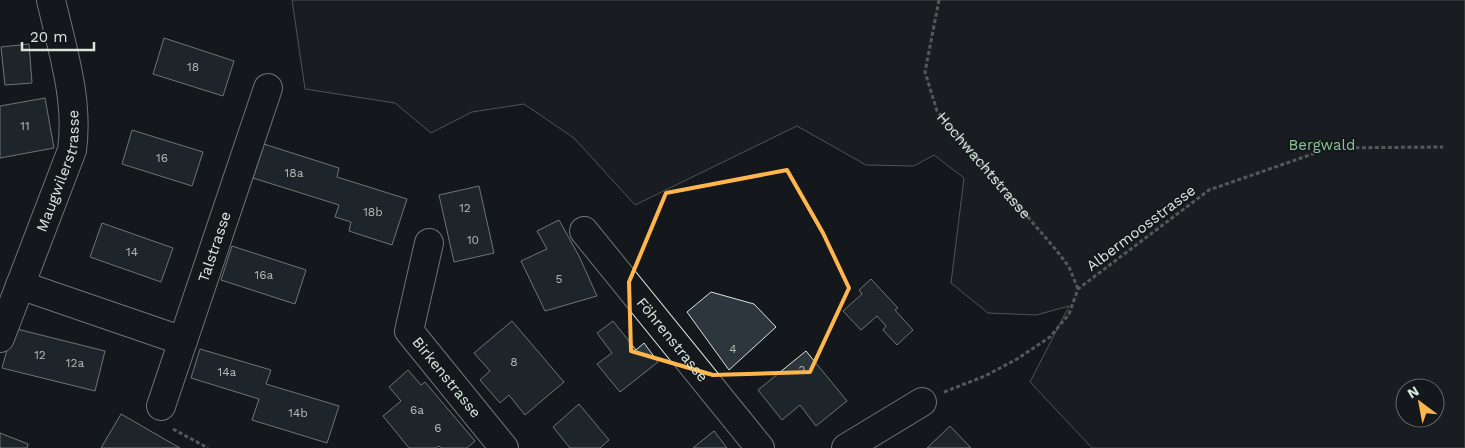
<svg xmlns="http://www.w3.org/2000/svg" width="1465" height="448" font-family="'Work Sans',sans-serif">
<rect width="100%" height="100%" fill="#14181c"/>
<!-- green -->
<path fill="#202428" stroke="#939e99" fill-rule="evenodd" d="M 292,0 L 1465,0 L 1465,448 L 1092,448 L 1030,382 L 1069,306 L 1036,315 L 988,313 L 951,283 L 964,178 L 934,155 L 914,166 L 866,165 L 797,126 L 635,205 L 574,138 L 524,104 L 472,112 L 431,133 L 395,103 L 305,89 ZM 1405,388 L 1435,388 L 1435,418 L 1405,418 Z"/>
<!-- building -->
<g fill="#2c363c" stroke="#d8e6dc">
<polygon points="164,38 234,61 223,96 153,74"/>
<polygon points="29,44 32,83 5,85 1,47"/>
<polygon points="45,98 54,148 0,158 0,106"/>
<polygon points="132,130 203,152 192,186 122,164"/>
<polygon points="264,144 339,168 337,177 407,199 392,245 349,231 351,222 335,217 339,205 253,178"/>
<polygon points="479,186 494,253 454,262 439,195"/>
<polygon points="559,220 579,256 597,296 545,311 521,261 547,249 537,231"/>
<polygon points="102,223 173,248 161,282 90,257"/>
<polygon points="232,246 306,270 295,304 221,280"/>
<polygon points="871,279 898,308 895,310 913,330 897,345 883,330 886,326 877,316 861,330 843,311 862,294 859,290"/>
<polygon points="711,292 754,304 776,327 729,370 687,312"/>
<polygon points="512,321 564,382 525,415 509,395 500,403 480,380 490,371 474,353"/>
<polygon points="613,321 636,350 644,343 658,362 620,392 597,364 612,353 597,333"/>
<polygon points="13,328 105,351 95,391 2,368"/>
<polygon points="200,349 271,370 266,384 339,406 327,443 252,420 259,399 191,378"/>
<polygon points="806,351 847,401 816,426 800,405 782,420 758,390"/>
<polygon points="408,370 421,385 425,382 475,441 467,448 441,448 439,446 436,448 409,448 383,416 401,401 389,387"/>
<polygon points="579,404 609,440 600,448 570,448 553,427"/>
<polygon points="121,414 180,448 101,448"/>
<polygon points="950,426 971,448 927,448"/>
<polygon points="714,431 727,448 693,448"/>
<polygon points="0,433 28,444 27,448 0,448"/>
</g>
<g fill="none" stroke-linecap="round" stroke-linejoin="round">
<!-- minor casing -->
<g stroke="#d8e6dc" stroke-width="30">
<g id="minor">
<path id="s2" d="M 584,231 L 760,448"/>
<path id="s3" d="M 429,243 L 409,331 L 504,448"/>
<polyline points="20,285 183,341"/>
<path id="s4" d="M 0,338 L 72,150 C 79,99 62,49 51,0"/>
<path id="s5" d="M 161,406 L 268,88"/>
<polyline points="846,448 922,402"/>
</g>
</g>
<!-- path -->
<g stroke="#9da8a2" stroke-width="3" stroke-dasharray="4 2.5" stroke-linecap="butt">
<path id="s1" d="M 939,0 L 925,72 L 937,111 L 1057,251 L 1069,267 L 1078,289"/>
<polyline points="944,392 985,376 1017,359 1050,337 1069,314 1078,289 1209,190 1330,148 1443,147"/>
<polyline points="173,429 208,448"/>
</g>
<!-- minor -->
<use href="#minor" stroke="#14181c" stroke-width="28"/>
</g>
<!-- marked area -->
<path d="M0 0H1465V448H0ZM 787,170 L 823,233 L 849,288 L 810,372 L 713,375 L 631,351 L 629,282 L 666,193 Z" fill="#14181c" fill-opacity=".55" fill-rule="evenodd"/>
<path fill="none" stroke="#ffb74d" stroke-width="4" stroke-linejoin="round" d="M 787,170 L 823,233 L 849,288 L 810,372 L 713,375 L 631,351 L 629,282 L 666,193 Z"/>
<g text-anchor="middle" stroke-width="4" stroke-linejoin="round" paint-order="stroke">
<!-- number labels -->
<g font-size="12" fill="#adbab4">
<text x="193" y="71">18</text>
<text x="25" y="130">11</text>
<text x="162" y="162">16</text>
<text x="294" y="177">18a</text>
<text x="465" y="212">12</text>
<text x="373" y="216">18b</text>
<text x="473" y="244">10</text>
<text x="132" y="256">14</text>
<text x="264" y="279">16a</text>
<text x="559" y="283">5</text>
<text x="733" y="353">4</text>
<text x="40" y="359">12</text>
<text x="514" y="366">8</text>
<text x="75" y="367">12a</text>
<text x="802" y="374">2</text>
<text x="227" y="376">14a</text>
<text x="417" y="414">6a</text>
<text x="298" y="417">14b</text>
<text x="438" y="432">6</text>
</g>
<!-- park labels -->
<g font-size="15" fill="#8ac095" stroke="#14181c">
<text x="1322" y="150">Bergwald</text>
</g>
<!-- street labels -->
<g font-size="15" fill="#d8e6dc" stroke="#14181c">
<text dy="5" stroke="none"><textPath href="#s1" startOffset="186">Hochwachtstrasse</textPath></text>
<text dy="5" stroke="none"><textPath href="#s4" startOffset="178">Maugwilerstrasse</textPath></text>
<text transform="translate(1141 228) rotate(-37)" y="5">Albermoosstrasse</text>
<text dy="5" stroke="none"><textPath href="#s5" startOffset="168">Talstrasse</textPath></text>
<text dy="5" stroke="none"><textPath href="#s2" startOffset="140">Föhrenstrasse</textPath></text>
<text dy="5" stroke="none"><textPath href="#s3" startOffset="150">Birkenstrasse</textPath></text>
</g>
</g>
<!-- north arrow -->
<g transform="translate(1420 403) rotate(328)"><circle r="24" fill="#14181c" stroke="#626a69"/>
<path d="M0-4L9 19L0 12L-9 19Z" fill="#ffb74d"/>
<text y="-8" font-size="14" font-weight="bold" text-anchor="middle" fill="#d8e6dc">N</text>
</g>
<!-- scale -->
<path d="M22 42v8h72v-8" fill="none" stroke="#d8e6dc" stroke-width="2.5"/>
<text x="30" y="42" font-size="15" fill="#d8e6dc" stroke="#14181c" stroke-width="4" paint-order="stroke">20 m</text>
</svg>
